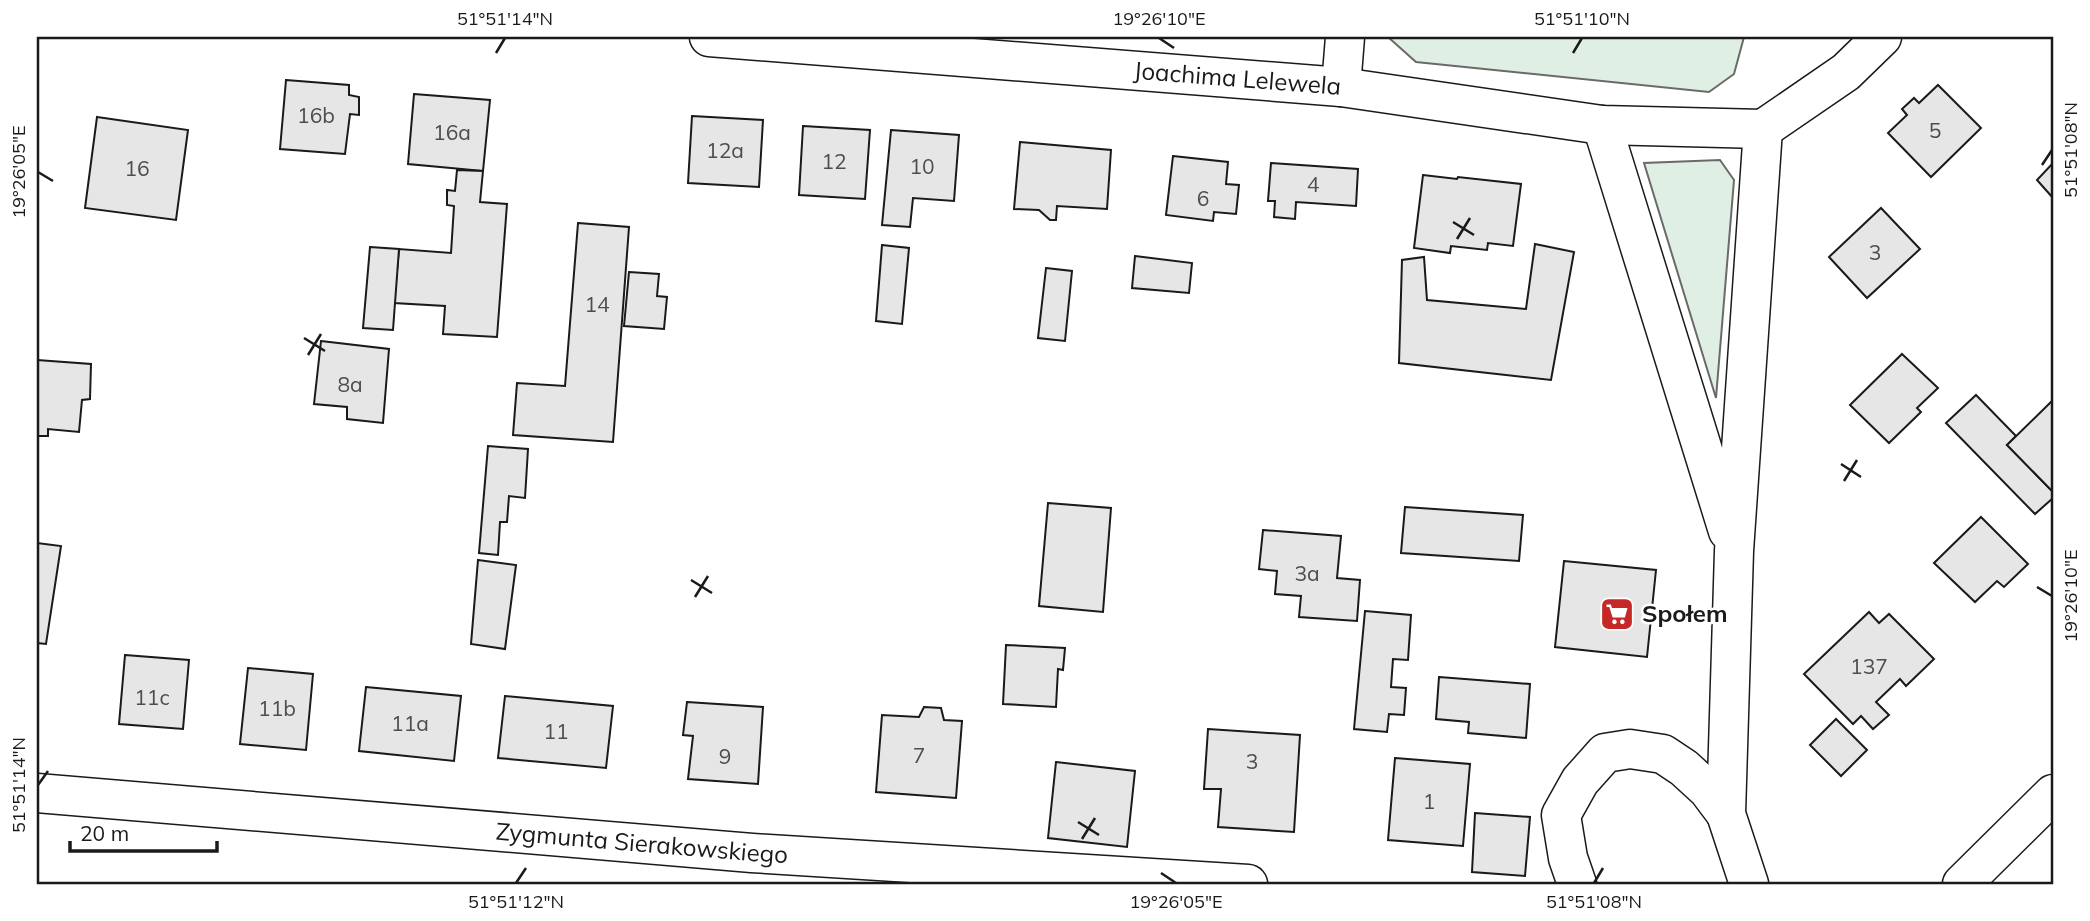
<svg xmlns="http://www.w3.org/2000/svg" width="2090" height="921" font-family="Mulish,sans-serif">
<rect width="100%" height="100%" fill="#fff"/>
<!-- green -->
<g fill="#e0efe3" stroke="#6a6a6a" stroke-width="2">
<polygon points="1388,37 1744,37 1734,74 1709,92 1416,62"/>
<polygon points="1720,160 1734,180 1716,398 1644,163"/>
</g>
<!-- building -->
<g fill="#e6e6e6" stroke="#1a1a1a" stroke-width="2">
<polygon points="286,80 349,85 349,95 359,97 359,115 350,114 345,154 280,149"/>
<polygon points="1938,85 1981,128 1931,177 1888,133 1907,115 1902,109 1914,98 1919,103"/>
<polygon points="414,94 490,100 483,171 408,164"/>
<polygon points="692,116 763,120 759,187 688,183"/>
<polygon points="97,117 188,130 176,220 85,208"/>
<polygon points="803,126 870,130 865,199 799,195"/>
<polygon points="891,130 959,135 954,201 913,198 910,227 882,225"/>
<polygon points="1020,142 1111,150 1107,209 1057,206 1056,220 1050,220 1039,210 1014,209"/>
<polygon points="1173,156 1228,162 1226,184 1239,185 1236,214 1214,212 1213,221 1166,215"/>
<polygon points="1271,163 1358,169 1356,206 1296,202 1295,219 1274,217 1275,201 1268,201"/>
<polygon points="2053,163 2053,198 2037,180"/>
<polygon points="457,170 483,171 480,202 507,204 497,337 443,334 445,306 394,303 399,249 451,253 454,206 447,205 447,190 455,191"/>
<polygon points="1423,175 1457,179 1458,177 1521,184 1513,246 1488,243 1487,250 1451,246 1450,253 1414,248"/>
<polygon points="1881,208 1920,249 1867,298 1829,257"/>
<polygon points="578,223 629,227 613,442 513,435 517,383 565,386"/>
<polygon points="1535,244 1574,252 1551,380 1399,363 1402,260 1424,257 1427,300 1526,309"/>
<polygon points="882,245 909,248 902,324 876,321"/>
<polygon points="370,247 399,249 393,330 363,328"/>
<polygon points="1135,256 1192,263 1189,293 1132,288"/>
<polygon points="1046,268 1072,271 1065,341 1038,338"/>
<polygon points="629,272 659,274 657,296 667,297 664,329 624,326"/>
<polygon points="321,341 389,349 383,423 347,419 347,407 314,404"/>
<polygon points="1902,354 1938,388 1917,408 1921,412 1889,443 1850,405"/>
<polygon points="37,360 91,364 90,399 82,400 79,432 48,429 48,436 37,436"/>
<polygon points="1976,395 2016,436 2007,445 2053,492 2053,498 2035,514 1946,423"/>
<polygon points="2052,401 2053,402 2053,492 2007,445"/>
<polygon points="488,446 528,449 525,498 509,496 507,522 500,522 498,555 479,553"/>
<polygon points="1048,503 1111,508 1103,612 1039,606"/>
<polygon points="1405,507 1523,515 1519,561 1401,553"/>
<polygon points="1981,517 2028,564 2004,587 1997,581 1975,602 1934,563"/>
<polygon points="1263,530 1341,536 1337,578 1360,580 1357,621 1299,617 1301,596 1275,594 1277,571 1259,569"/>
<polygon points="37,543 61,546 46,644 37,643"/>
<polygon points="478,560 516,565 505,649 471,644"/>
<polygon points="1564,561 1656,570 1647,657 1555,647"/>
<polygon points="1365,611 1411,615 1408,660 1393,659 1391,687 1406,688 1404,715 1389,714 1387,732 1354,729"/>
<polygon points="1869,612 1879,623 1889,614 1934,659 1906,686 1900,679 1876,702 1889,715 1873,729 1861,716 1853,724 1804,674"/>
<polygon points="1006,645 1065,648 1063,670 1058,669 1056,707 1003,704"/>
<polygon points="125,655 189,660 183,729 119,724"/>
<polygon points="248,668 313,674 306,750 240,744"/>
<polygon points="1439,677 1530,684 1526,738 1468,733 1469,722 1436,719"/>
<polygon points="366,687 461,696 454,761 359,751"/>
<polygon points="505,696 613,706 606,768 498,758"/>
<polygon points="687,702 763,707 758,784 688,779 693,736 683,735"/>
<polygon points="924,707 941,708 944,720 962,721 956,798 876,792 882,715 919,717"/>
<polygon points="1836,719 1867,750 1841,776 1810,745"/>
<polygon points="1208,729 1300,735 1294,832 1218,827 1221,789 1204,789"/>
<polygon points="1395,758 1470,764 1463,846 1388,840"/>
<polygon points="1056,762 1135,771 1127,847 1048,838"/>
<polygon points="1475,813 1530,817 1525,876 1472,872"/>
</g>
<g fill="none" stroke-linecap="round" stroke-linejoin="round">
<!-- minor casing -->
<g stroke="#1a1a1a" stroke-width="41">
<g id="minor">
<path id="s1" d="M 709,37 L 1341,87 L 1602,125 L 1763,129"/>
<polyline points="1341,87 1345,37"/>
<polyline points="1602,125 1728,531"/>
<polyline points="1763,129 1846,72 1882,37"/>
<path id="s2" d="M 37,793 L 752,853 L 1248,884"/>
<polyline points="1577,884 1568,858 1561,815 1580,781 1605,753 1630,749 1663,754 1684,768 1708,790 1726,814"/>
<polyline points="1749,884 1726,814 1734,551 1763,129"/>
</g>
</g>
<!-- secondary casing -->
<g stroke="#1a1a1a" stroke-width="41">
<polyline id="secondary" points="1962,884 2053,794"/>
</g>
<!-- minor -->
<use href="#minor" stroke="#fff" stroke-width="38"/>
<!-- secondary -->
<use href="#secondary" stroke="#fff" stroke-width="38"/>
</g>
<!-- ticks -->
<path fill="none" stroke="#1a1a1a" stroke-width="2.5" d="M 1159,38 L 1174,48M 496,53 L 505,38M 1573,53 L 1582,38M 2042,165 L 2052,150M 38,172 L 53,181M 1453,222 L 1474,235M 1457,239 L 1470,218M 304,338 L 325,351M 308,355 L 321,334M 1841,464 L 1861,477M 1844,481 L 1857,460M 691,580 L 712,593M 2037,587 L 2052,596M 695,597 L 708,576M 38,785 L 48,771M 1078,822 L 1099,835M 1082,839 L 1095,818M 1161,873 L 1176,883M 516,883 L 526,868M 1594,883 L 1603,868"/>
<!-- icons -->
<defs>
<g id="supermarket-square" transform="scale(1.75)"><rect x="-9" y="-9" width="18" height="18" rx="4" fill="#c62828" stroke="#fff"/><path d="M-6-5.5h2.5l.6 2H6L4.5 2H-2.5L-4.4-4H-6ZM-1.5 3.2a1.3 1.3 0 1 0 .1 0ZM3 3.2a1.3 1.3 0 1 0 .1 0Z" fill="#fff"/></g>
</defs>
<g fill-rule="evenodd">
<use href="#supermarket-square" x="1617" y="614"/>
</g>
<g text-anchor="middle" stroke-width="5" stroke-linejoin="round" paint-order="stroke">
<!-- number labels -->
<g font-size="21" fill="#4d4d4d">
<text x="316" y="123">16b</text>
<text x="1935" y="138">5</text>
<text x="452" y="140">16a</text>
<text x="725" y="158">12a</text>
<text x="834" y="169">12</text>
<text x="922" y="174">10</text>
<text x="137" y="176">16</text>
<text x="1313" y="192">4</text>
<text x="1203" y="206">6</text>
<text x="1875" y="260">3</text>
<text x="597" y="312">14</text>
<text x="350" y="392">8a</text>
<text x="1307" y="581">3a</text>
<text x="1869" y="674">137</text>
<text x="152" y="705">11c</text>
<text x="277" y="716">11b</text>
<text x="410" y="731">11a</text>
<text x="556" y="739">11</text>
<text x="919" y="763">7</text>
<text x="725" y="764">9</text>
<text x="1252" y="769">3</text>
<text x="1429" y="809">1</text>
</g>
<!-- street labels -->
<g font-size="24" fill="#1a1a1a" stroke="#fff">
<text dy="8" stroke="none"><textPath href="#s1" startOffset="530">Joachima Lelewela</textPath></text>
<text dy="8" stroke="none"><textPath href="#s2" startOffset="607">Zygmunta Sierakowskiego</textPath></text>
</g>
<!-- poi labels -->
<g font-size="24" font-weight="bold" fill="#1a1a1a" stroke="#fff" text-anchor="start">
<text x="1642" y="622">Społem</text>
</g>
</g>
<!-- border -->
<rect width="2090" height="921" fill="none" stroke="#ffffff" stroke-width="77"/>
<!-- scale -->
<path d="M70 841v10h147v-10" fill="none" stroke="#1a1a1a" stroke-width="3.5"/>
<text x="80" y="841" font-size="21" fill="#1a1a1a" stroke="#ffffff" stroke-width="5" paint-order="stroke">20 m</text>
<rect x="38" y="38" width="2014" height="845" fill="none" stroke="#1a1a1a" stroke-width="2.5"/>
<g font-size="18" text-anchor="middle" fill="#1a1a1a">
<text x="505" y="25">51°51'14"N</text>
<text x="1159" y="25">19°26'10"E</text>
<text x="1582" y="25">51°51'10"N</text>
<text transform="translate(2071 150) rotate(-90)" y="6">51°51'08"N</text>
<text transform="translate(19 172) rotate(-90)" y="6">19°26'05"E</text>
<text transform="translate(2071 596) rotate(-90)" y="6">19°26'10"E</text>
<text transform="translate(19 785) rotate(-90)" y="6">51°51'14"N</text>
<text x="516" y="908">51°51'12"N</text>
<text x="1176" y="908">19°26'05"E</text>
<text x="1594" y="908">51°51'08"N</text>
</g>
</svg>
